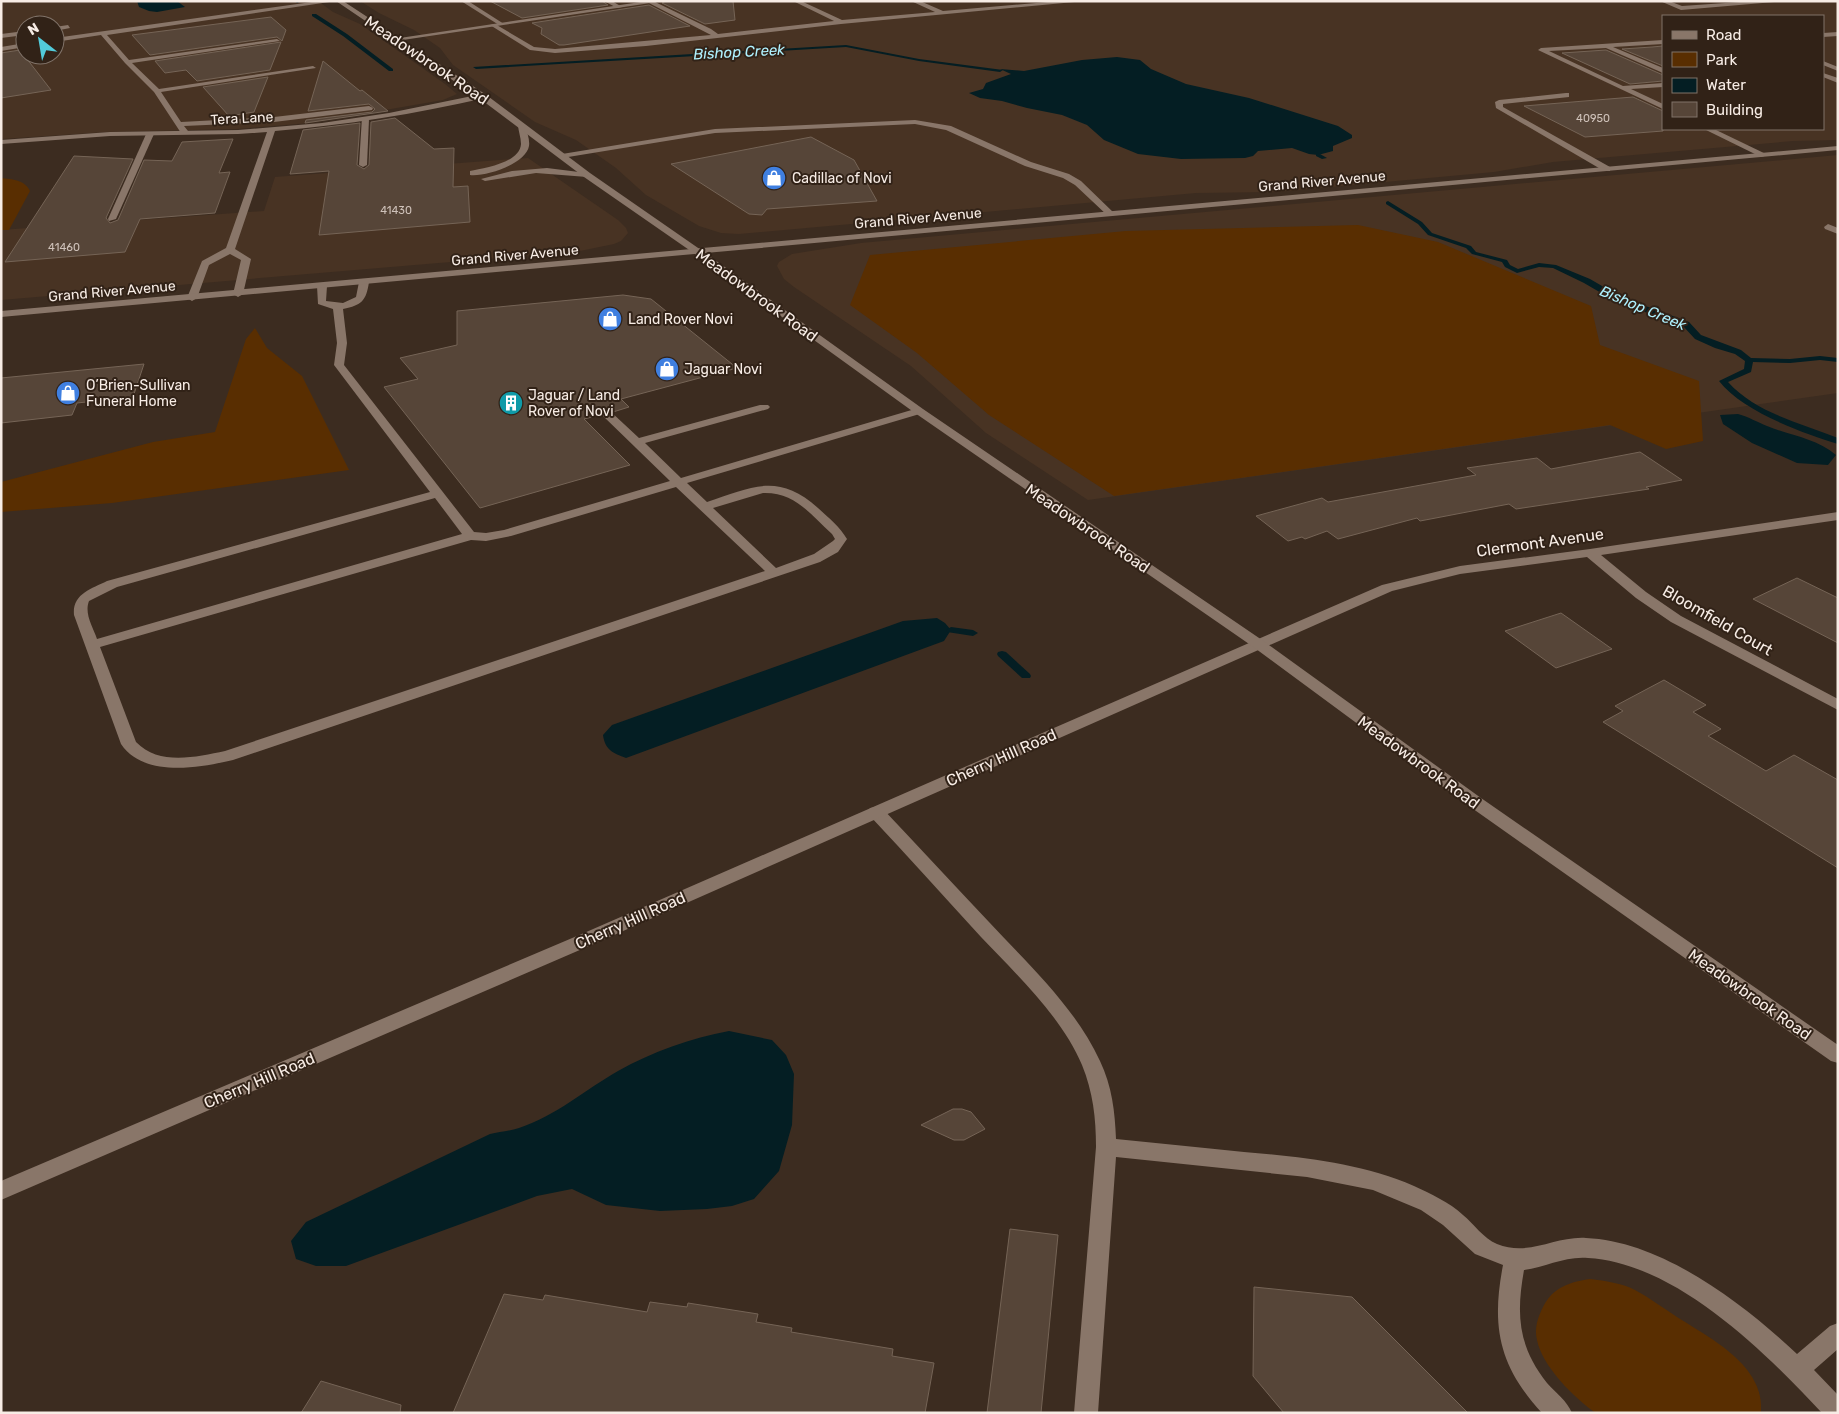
<svg xmlns="http://www.w3.org/2000/svg" width="1839" height="1414" font-family="Rubik,sans-serif">
<rect width="100%" height="100%" fill="#3c2c20"/>
<!-- built -->
<g fill="#483323" fill-rule="evenodd">
<path d="M 1,1 L 318,1 L 333,12 L 360,24 L 445,84 L 457,94 L 443,100 L 310,123 L 237,129 L 106,132 L 1,139 ZM 25,25 L 55,25 L 55,55 L 25,55 Z"/>
<path d="M 360,1 L 1838,1 L 1838,140 L 1793,141 L 1553,162 L 1494,172 L 1276,192 L 1196,193 L 739,234 L 721,233 L 699,226 L 646,195 L 616,168 L 576,140 L 535,122 L 453,65 L 440,48 L 414,30 L 379,13 ZM 1663,16 L 1823,16 L 1823,129 L 1663,129 Z"/>
<polygon points="1838,155 1838,393 1088,500 986,433 911,366 794,287 784,279 777,266 779,262 792,254 861,243"/>
<polygon points="528,158 618,220 626,228 628,233 621,241 614,244 580,251 1,300 1,230 264,211 275,177"/>
</g>
<!-- green -->
<g fill="#592e01">
<path d="M 1,178 C 12,179 25,180 30,191 L 9,230 L 1,230 Z"/>
<polygon points="1358,225 1438,242 1591,306 1600,345 1699,381 1703,441 1666,449 1610,425 1114,496 989,415 917,353 850,305 870,255 1126,231"/>
<polygon points="255,328 267,348 302,376 349,470 112,503 1,512 1,482 153,442 215,432 246,339"/>
<path d="M 1590,1279 C 1606,1281 1621,1283 1635,1290 C 1650,1298 1663,1308 1677,1317 C 1710,1338 1766,1366 1761,1413 L 1596,1413 C 1575,1399 1542,1366 1537,1340 C 1534,1328 1538,1317 1543,1307 C 1553,1287 1570,1282 1590,1279 Z"/>
</g>
<!-- water -->
<g fill="#041e23">
<polygon points="137,1 177,1 185,7 157,12 149,11 139,7"/>
<polygon points="1117,57 1140,60 1151,69 1186,84 1249,98 1338,126 1352,135 1352,138 1333,146 1333,151 1318,155 1309,154 1292,148 1258,151 1253,156 1245,158 1181,159 1138,154 1104,140 1087,125 1062,115 1027,108 1002,101 980,98 969,93 983,89 986,83 1011,74 1000,69 1024,71 1082,60"/>
<path d="M 1738,414 C 1749,417 1757,422 1767,426 C 1791,436 1816,438 1836,455 L 1828,465 L 1797,463 L 1752,443 L 1723,424 L 1720,415 Z"/>
<path d="M 937,618 L 945,623 L 951,630 L 944,641 L 626,758 C 613,753 605,750 603,735 L 612,725 L 903,621 Z"/>
<path d="M 729,1031 L 772,1040 L 786,1055 L 794,1074 L 792,1125 L 779,1171 L 754,1199 L 732,1206 L 707,1209 L 660,1211 L 606,1205 L 572,1189 L 537,1196 L 346,1266 L 316,1266 L 296,1259 L 291,1241 L 306,1222 L 490,1134 C 499,1132 510,1131 519,1128 C 556,1116 586,1089 618,1071 C 652,1052 691,1038 729,1031 Z"/>
</g>
<g fill="none" stroke-linecap="round" stroke-linejoin="round">
<!-- stream -->
<g fill="#041e23" fill-rule="evenodd">
<polygon points="295,1 299,1 299,2 297,3"/>
<polygon points="312,14 316,14 347,34 393,69 393,71 389,71 343,36 312,16"/>
<polygon points="846,45 919,59 1003,70 1000,72 919,61 846,47 476,69 473,67"/>
<polygon points="1316,154 1320,154 1327,158 1322,159 1316,156"/>
<path d="M 1388,201 L 1422,222 L 1432,233 L 1471,246 L 1476,252 L 1507,260 L 1510,265 L 1518,269 L 1539,263 L 1556,265 L 1590,279 L 1621,297 L 1689,322 L 1701,335 L 1741,350 L 1751,358 L 1790,359 L 1820,356 L 1838,358 L 1838,362 L 1820,360 L 1790,363 L 1753,362 L 1751,372 L 1728,382 C 1756,413 1800,423 1838,438 L 1838,444 C 1802,433 1742,411 1719,381 L 1744,369 L 1745,361 L 1735,354 L 1715,348 L 1695,339 L 1683,326 L 1615,301 L 1584,283 L 1553,268 L 1539,267 L 1517,273 L 1505,267 L 1502,262 L 1472,254 L 1466,248 L 1428,235 L 1418,224 L 1386,204 L 1386,202 Z"/>
<polygon points="951,627 973,630 978,633 973,636 947,632 946,630"/>
<polygon points="1002,651 1006,652 1030,674 1031,676 1030,678 1022,678 998,656 997,654 998,652"/>
</g>
</g>
<!-- building -->
<g fill="#564538" stroke="#756456">
<polygon points="490,1 602,1 608,5 522,18"/>
<polygon points="666,1 733,1 735,20 705,24 662,3"/>
<polygon points="649,5 690,26 564,45 559,45 541,34 542,28 532,23"/>
<polygon points="271,17 286,30 282,41 277,37 150,55 132,35"/>
<polygon points="281,42 270,70 197,81 186,70 165,73 155,61"/>
<polygon points="1663,46 1663,66 1622,49 1652,47"/>
<polygon points="20,50 51,90 1,98 1,53"/>
<polygon points="1606,50 1663,75 1663,81 1630,84 1562,53"/>
<polygon points="323,61 360,91 362,90 388,111 305,123 306,120 372,112 375,109 369,104 308,111"/>
<polygon points="268,77 254,112 229,116 203,87"/>
<polygon points="1633,97 1663,111 1663,131 1585,137 1524,106"/>
<polygon points="395,118 434,149 454,148 453,187 468,186 470,222 319,235 329,171 290,174 303,130 360,123 357,165 364,169 369,165 371,122"/>
<polygon points="811,137 854,160 877,201 767,209 762,215 749,214 671,164"/>
<polygon points="233,139 219,173 230,172 215,213 140,219 125,252 5,262 74,156 133,159 106,218 110,223 118,220 144,160 172,161 182,142"/>
<polygon points="623,295 651,299 737,368 621,399 629,407 613,412 610,409 602,409 598,413 600,415 584,419 630,465 480,508 384,387 418,379 400,358 457,345 457,311"/>
<polygon points="144,364 133,397 77,403 72,415 1,423 1,378"/>
<polygon points="1640,452 1682,480 1646,487 1649,489 1516,509 1509,504 1420,521 1417,518 1338,539 1327,531 1305,539 1302,537 1288,541 1256,516 1322,498 1328,502 1476,475 1467,468 1537,458 1551,469"/>
<polygon points="1797,578 1838,598 1838,643 1753,599"/>
<polygon points="1561,613 1612,649 1556,668 1505,631"/>
<polygon points="1664,680 1706,705 1693,712 1721,729 1708,736 1766,771 1794,755 1838,780 1838,868 1603,722 1623,711 1615,706"/>
<polygon points="953,1109 962,1109 971,1112 985,1129 964,1140 954,1140 921,1125"/>
<polygon points="1010,1229 1058,1235 1041,1413 987,1413"/>
<polygon points="1254,1287 1352,1297 1468,1413 1284,1413 1253,1376"/>
<polygon points="504,1294 543,1300 545,1295 647,1312 650,1302 687,1307 688,1303 758,1314 756,1322 792,1328 791,1332 893,1349 892,1356 934,1363 925,1413 453,1413"/>
<polygon points="321,1381 401,1405 400,1413 301,1413"/>
</g>
<g fill="none" stroke-linecap="round" stroke-linejoin="round">
<!-- service -->
<g fill="#897669" fill-rule="evenodd">
<polygon points="319,1 336,1 107,35 129,60 277,39 280,41 132,63 159,89 313,66 316,68 161,92 181,122 274,117 369,106 373,108 372,110 274,122 184,126 188,131 184,133 181,133 154,92 125,63 101,35 55,42 55,38"/>
<polygon points="461,1 468,1 504,24 499,25"/>
<polygon points="604,1 612,1 622,7 617,8"/>
<polygon points="645,1 653,1 711,29 718,34 834,21 793,1 801,1 842,20 935,12 911,1 920,1 943,11 1059,1 1085,1 841,24 646,46 555,53 530,50 490,25 495,24 534,47 555,49 711,35"/>
<polygon points="1660,1 1669,1 1682,6 1754,1 1786,1 1681,10"/>
<polygon points="68,25 70,28 55,31 55,27"/>
<polygon points="25,31 25,35 1,38 1,34"/>
<polygon points="1838,32 1838,36 1823,37 1823,33"/>
<polygon points="1663,40 1663,44 1613,47 1663,68 1663,73 1606,48 1549,51 1623,86 1663,83 1663,87 1631,89 1663,104 1663,109 1538,50 1541,48"/>
<polygon points="25,43 25,47 1,51 1,47"/>
<polygon points="1823,61 1838,67 1838,71 1823,65"/>
<polygon points="1823,73 1838,78 1838,83 1823,77"/>
<polygon points="1566,93 1569,93 1569,97 1503,104 1503,107 1610,167 1610,171 1604,171 1496,108 1495,102 1499,100"/>
<polygon points="362,117 369,119 367,165 363,167 359,165"/>
<polygon points="915,120 951,126 1031,162 1069,174 1081,181 1115,214 1108,216 1075,185 1063,178 1025,166 946,130 915,124 715,133 562,158 558,156 562,154 715,129"/>
<path d="M 518,124 L 525,126 C 527,132 530,140 529,146 C 526,164 485,177 470,175 L 470,171 C 484,168 520,163 521,144 C 521,137 518,131 518,124 Z"/>
<polygon points="1704,129 1714,129 1768,155 1761,157"/>
<polygon points="147,132 154,134 116,219 109,221 108,219"/>
<polygon points="547,168 587,173 591,175 587,177 536,173 485,181 481,179 512,171"/>
<polygon points="1828,224 1838,228 1838,234 1825,229 1824,227"/>
<path d="M 364,279 L 369,282 C 366,301 362,305 343,309 L 347,343 L 344,365 L 474,532 L 486,533 L 504,530 L 670,481 L 602,415 L 600,413 L 602,411 L 610,411 L 639,438 L 760,405 L 768,405 L 770,407 L 768,409 L 645,443 L 681,478 L 915,409 L 919,408 L 925,411 L 923,413 L 687,483 L 707,502 C 752,487 778,472 818,508 C 829,518 840,527 847,539 L 838,552 L 820,562 L 233,760 C 199,768 144,778 121,744 L 74,615 C 72,594 91,589 107,581 L 430,492 L 334,365 L 337,343 L 333,309 L 318,304 L 317,286 L 322,283 L 327,286 L 326,301 L 343,303 L 356,297 L 359,282 ZM 676,487 L 765,571 L 225,751 C 196,757 159,766 136,742 L 100,647 L 471,540 L 486,541 L 511,536 ZM 763,493 C 795,492 810,514 832,534 L 835,539 L 833,541 L 814,554 L 776,568 L 713,508 ZM 435,498 L 462,534 L 97,639 C 93,627 84,614 89,601 L 117,587 Z"/>
<path d="M 876,807 L 882,808 C 918,846 953,884 989,922 C 1029,965 1075,1007 1100,1061 C 1112,1086 1115,1112 1116,1139 C 1159,1143 1202,1148 1244,1152 C 1302,1157 1360,1163 1414,1186 C 1431,1194 1449,1202 1463,1215 C 1474,1224 1483,1238 1497,1244 C 1529,1257 1555,1236 1586,1238 C 1662,1241 1744,1304 1797,1354 L 1830,1326 L 1838,1323 L 1838,1349 L 1814,1370 L 1838,1395 L 1838,1413 L 1822,1413 C 1765,1352 1676,1263 1588,1258 C 1565,1256 1546,1267 1524,1270 C 1516,1315 1518,1346 1547,1383 C 1556,1393 1567,1401 1572,1413 L 1542,1413 C 1499,1366 1491,1327 1503,1265 L 1475,1254 L 1443,1225 L 1421,1210 L 1373,1190 L 1307,1177 L 1116,1157 L 1098,1413 L 1074,1413 L 1096,1147 C 1096,1118 1093,1092 1082,1065 C 1062,1017 1016,974 981,937 C 944,897 908,856 870,816 L 868,812 L 870,808 Z"/>
</g>
<!-- minor -->
<g fill="#897669" fill-rule="evenodd">
<polygon points="647,1 664,1 396,41 393,39"/>
<path d="M 482,94 L 485,94 L 485,98 C 415,114 346,125 275,131 L 235,249 L 251,259 L 243,294 L 238,297 L 233,294 L 241,260 L 230,254 L 209,265 L 197,298 L 192,301 L 187,298 L 202,261 L 226,248 L 267,132 L 238,134 L 110,136 L 1,144 L 1,140 L 110,132 L 238,130 L 322,123 L 389,113 Z"/>
<polygon points="1838,512 1838,520 1601,555 1646,592 1681,616 1838,699 1838,710 1671,622 1636,598 1587,557 1460,574 1392,591 596,943 1,1200 1,1181 584,933 1382,585 1460,566 1590,549"/>
</g>
<!-- tertiary -->
<polygon fill="#897669" fill-rule="evenodd" points="336,1 343,1 485,94 590,173 701,250 923,409 1262,640 1481,798 1838,1045 1838,1063 1831,1061 1469,806 1252,646 915,413 695,254 584,177 479,98"/>
<!-- secondary -->
<polygon fill="#897669" fill-rule="evenodd" points="1838,146 1838,150 1,317 1,311"/>
</g>
<!-- icons -->
<defs>
<g id="shop-disc" transform="scale(1.25)"><circle r="9.5" fill="#3f7fe0" stroke="#312217"/><path d="M-5-2.5h2.3a2.7 3.5 0 0 1 5.4 0H5L5.5 6h-11ZM-1.5-2.5h3a1.5 2.3 0 0 0-3 0Z" fill="#fff"/></g>
<g id="building-disc" transform="scale(1.25)"><circle r="9.5" fill="#0f9aa8" stroke="#312217"/><path d="M-4-6H4V6H1V3H-1V6H-4ZM-2.5-4.3h1.7v1.8h-1.7ZM.8-4.3h1.7v1.8H.8ZM-2.5-1h1.7V.8h-1.7ZM.8-1h1.7V.8H.8Z" fill="#fff"/></g>
</defs>
<g fill-rule="evenodd">
<use href="#shop-disc" x="774" y="178"/>
<use href="#shop-disc" x="610" y="319"/>
<use href="#shop-disc" x="667" y="369"/>
<use href="#shop-disc" x="68" y="393"/>
<use href="#building-disc" x="511" y="403"/>
</g>
<g text-anchor="middle" stroke-width="4" stroke-linejoin="round" paint-order="stroke">
<!-- far-number labels -->
<g font-size="11" fill="#cfc2ba">
<text x="1593" y="122">40950</text>
<text x="396" y="214">41430</text>
<text x="64" y="251">41460</text>
</g>
<!-- far-street labels -->
<g font-size="14" fill="#f7ece5" stroke="#312217">
<text transform="translate(242 118) rotate(-3)" y="5">Tera Lane</text>
<text transform="translate(1322 181) rotate(-5)" y="5">Grand River Avenue</text>
<text transform="translate(918 218) rotate(-5)" y="5">Grand River Avenue</text>
<text transform="translate(515 255) rotate(-5)" y="5">Grand River Avenue</text>
<text transform="translate(112 291) rotate(-5)" y="5">Grand River Avenue</text>
</g>
<!-- far-poi labels -->
<g font-size="14" fill="#f7ece5" stroke="#312217" text-anchor="start">
<text x="792" y="183">Cadillac of Novi</text>
<text x="628" y="324">Land Rover Novi</text>
<text x="684" y="374">Jaguar Novi</text>
<text x="86" y="390">O’Brien-Sullivan<tspan x="86" dy="16">Funeral Home</tspan></text>
<text x="528" y="400">Jaguar / Land<tspan x="528" dy="16">Rover of Novi</tspan></text>
</g>
<!-- far-water labels -->
<g font-size="15" font-style="italic" fill="#aff1fe" stroke="#312217">
<text transform="translate(739 52) rotate(-3)" y="5">Bishop Creek</text>
<text transform="translate(1643 308) rotate(23)" y="5">Bishop Creek</text>
</g>
<!-- street labels -->
<g font-size="16" fill="#f7ece5" stroke="#312217">
<text transform="translate(427 60) rotate(34)" y="6">Meadowbrook Road</text>
<text transform="translate(757 295) rotate(36)" y="6">Meadowbrook Road</text>
<text transform="translate(1088 528) rotate(34)" y="6">Meadowbrook Road</text>
<text transform="translate(1540 542) rotate(-8)" y="6">Clermont Avenue</text>
<text transform="translate(1718 620) rotate(30)" y="6">Bloomfield Court</text>
<text transform="translate(1001 757) rotate(-24)" y="6">Cherry Hill Road</text>
<text transform="translate(1419 762) rotate(36)" y="6">Meadowbrook Road</text>
<text transform="translate(630 920) rotate(-24)" y="6">Cherry Hill Road</text>
<text transform="translate(1750 994) rotate(35)" y="6">Meadowbrook Road</text>
<text transform="translate(259 1080) rotate(-23)" y="6">Cherry Hill Road</text>
</g>
</g>
<!-- border -->
<rect width="1839" height="1414" fill="none" stroke="#f7ece5" stroke-width="5"/>
<!-- legend -->
<rect x="1662" y="15" width="162" height="115" fill="#312217" stroke="#807369"/>
<rect x="1672" y="31" width="25" height="8" fill="#897669" stroke="#807369"/>
<text x="1706" y="40" font-size="15" fill="#f7ece5">Road</text>
<rect x="1672" y="52" width="25" height="15" fill="#592e01" stroke="#807369"/>
<text x="1706" y="65" font-size="15" fill="#f7ece5">Park</text>
<rect x="1672" y="78" width="25" height="15" fill="#041e23" stroke="#807369"/>
<text x="1706" y="90" font-size="15" fill="#f7ece5">Water</text>
<rect x="1672" y="102" width="25" height="15" fill="#564538" stroke="#807369"/>
<text x="1706" y="115" font-size="15" fill="#f7ece5">Building</text>
<!-- north arrow -->
<g transform="translate(40 40) rotate(329)"><circle r="24" fill="#312217" stroke="#807369"/>
<path d="M0-4L9 19L0 12L-9 19Z" fill="#52cbda"/>
<text y="-8" font-size="14" font-weight="bold" text-anchor="middle" fill="#f7ece5">N</text>
</g>
</svg>
